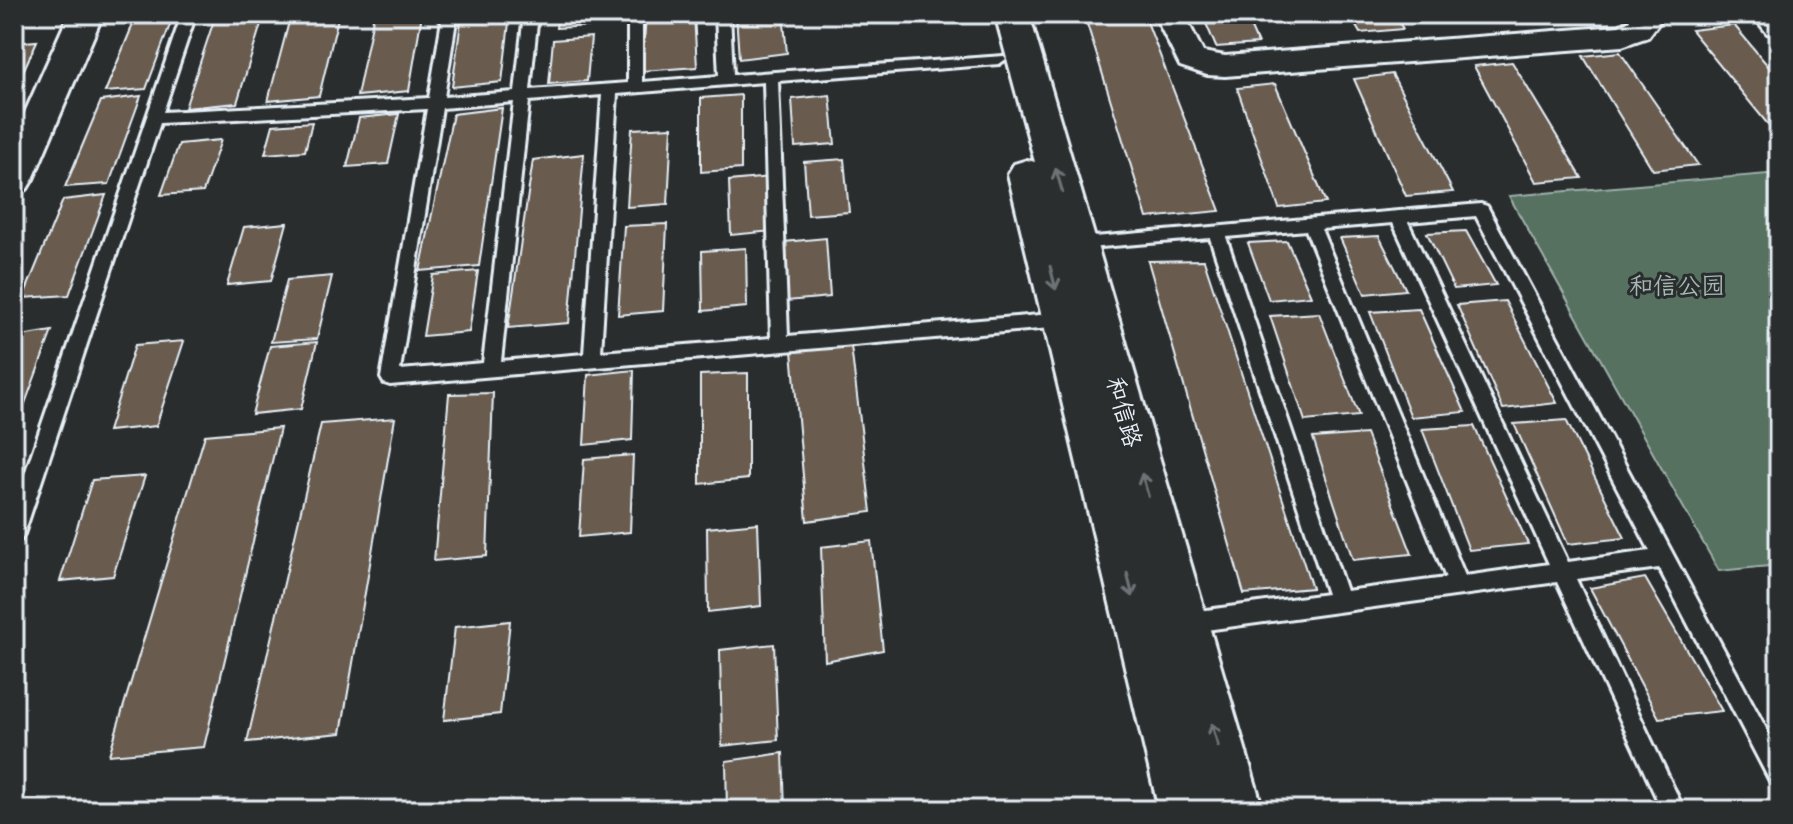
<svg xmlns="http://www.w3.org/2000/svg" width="1793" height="824" font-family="Dekko,'LXGW WenKai TC',sans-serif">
<rect width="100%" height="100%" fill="#2a2d2e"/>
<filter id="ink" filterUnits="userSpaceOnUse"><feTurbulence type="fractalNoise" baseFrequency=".0125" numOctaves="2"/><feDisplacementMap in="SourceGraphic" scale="16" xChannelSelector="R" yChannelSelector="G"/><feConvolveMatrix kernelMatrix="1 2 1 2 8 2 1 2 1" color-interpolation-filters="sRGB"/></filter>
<g filter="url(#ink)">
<!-- green -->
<polygon fill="#567160" stroke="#9fb1ac" stroke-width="2" points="1779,173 1779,565 1719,571 1509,196"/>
<!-- building -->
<g fill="#695b50" stroke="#e8f1f8" stroke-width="2">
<polygon points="174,14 146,89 105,92 136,17"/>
<polygon points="216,14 264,14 237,103 185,108"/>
<polygon points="291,14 339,14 319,96 268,101"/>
<polygon points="374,14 422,14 409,91 357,96"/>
<polygon points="462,14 510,14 502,82 452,87"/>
<polygon points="558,14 594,14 593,26 556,28"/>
<polygon points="646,14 694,14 697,67 642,71"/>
<polygon points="736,14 783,14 787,53 739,59"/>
<polygon points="1084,14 1144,14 1220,211 1147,218"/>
<polygon points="1202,14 1245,14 1258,44 1216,47"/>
<polygon points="1349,14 1394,14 1403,29 1360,33"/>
<polygon points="1513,14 1558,14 1559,15 1517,20"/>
<polygon points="1734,25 1779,79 1779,138 1691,30"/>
<polygon points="591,37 587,81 549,84 553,40"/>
<polygon points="37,41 14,91 14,43"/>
<polygon points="1620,52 1698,165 1653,170 1583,56"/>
<polygon points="1512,62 1582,178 1536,182 1474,66"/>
<polygon points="1392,74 1453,192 1406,196 1354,79"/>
<polygon points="1275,84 1326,203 1279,208 1237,88"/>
<polygon points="741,95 741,169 701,172 701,98"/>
<polygon points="830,95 835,144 795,147 792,99"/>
<polygon points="141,96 109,184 65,187 101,101"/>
<polygon points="502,108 479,266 420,271 453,114"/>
<polygon points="399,114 388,164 347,167 359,118"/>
<polygon points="312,122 305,151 265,154 273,125"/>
<polygon points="672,127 668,204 627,207 632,129"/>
<polygon points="221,140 203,192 161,195 179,144"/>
<polygon points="584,154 569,323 508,328 533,160"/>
<polygon points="844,159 849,212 808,215 804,162"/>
<polygon points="770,177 773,231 731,235 729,181"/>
<polygon points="106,195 69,295 23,298 63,200"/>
<polygon points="287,223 271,281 227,285 244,227"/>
<polygon points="667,224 663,311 618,315 624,226"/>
<polygon points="1466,231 1496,285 1454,289 1427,233"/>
<polygon points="1379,236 1406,290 1365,294 1340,238"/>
<polygon points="826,238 830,297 787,301 784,242"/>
<polygon points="1287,241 1311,296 1269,300 1248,243"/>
<polygon points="746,248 747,307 703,311 702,251"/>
<polygon points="1204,260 1312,588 1244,594 1148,261"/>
<polygon points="478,271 469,332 423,336 433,275"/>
<polygon points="332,276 317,339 271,342 287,280"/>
<polygon points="1505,301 1557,403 1503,409 1457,305"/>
<polygon points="1419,309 1465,412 1411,417 1370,312"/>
<polygon points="1319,313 1359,416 1305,421 1270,316"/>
<polygon points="52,331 14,433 14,337"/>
<polygon points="184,341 156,426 108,431 135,345"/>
<polygon points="317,342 301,409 252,414 270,346"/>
<polygon points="851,346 871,512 807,521 792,351"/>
<polygon points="634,370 632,440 584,445 588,375"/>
<polygon points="748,373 748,479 700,484 700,375"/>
<polygon points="493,393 487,556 434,561 449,394"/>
<polygon points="395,418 341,733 247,742 321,424"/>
<polygon points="1566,420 1625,538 1568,544 1514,424"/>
<polygon points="1474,426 1528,544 1469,550 1422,429"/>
<polygon points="280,428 204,747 109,755 205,435"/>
<polygon points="1366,434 1412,554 1353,560 1313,438"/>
<polygon points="633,455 630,532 579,537 584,459"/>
<polygon points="145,476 113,576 60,581 92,480"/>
<polygon points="758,523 761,606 708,612 707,528"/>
<polygon points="871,541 883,650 825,661 821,547"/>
<polygon points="1645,578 1722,711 1659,718 1590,588"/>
<polygon points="510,621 500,714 444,720 455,627"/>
<polygon points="774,644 778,740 722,746 720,650"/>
<polygon points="783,753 785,810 727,810 726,761"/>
</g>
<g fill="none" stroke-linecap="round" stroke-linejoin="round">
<!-- service casing -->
<g stroke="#e8f1f8" stroke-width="6">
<g id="service">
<path d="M 182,14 L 196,14 L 163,112 L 429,98 L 443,14 L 457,14 L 444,97 L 515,92 L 524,14 L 538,14 L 530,90 L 628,83 L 628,14 L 642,14 L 642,82 L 719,76 L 716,14 L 730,14 L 733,75 L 1004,56 L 1006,59 L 999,64 L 778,81 L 788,336 L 1063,313 L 1072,320 L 1063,327 L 390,385 L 384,383 L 381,378 L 427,109 L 160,123 L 24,534 L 21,540 L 14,543 L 14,506 ZM 764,82 L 771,338 L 601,352 L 617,94 ZM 602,95 L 584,354 L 501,361 L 529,101 ZM 514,102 L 483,363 L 400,370 L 442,108 Z"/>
<path d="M 1481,204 L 1487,206 L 1779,753 L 1779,786 L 1771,783 L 1659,568 L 1576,579 L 1684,810 L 1662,810 L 1557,582 L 1184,633 L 1177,630 L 1174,623 L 1177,616 L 1184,613 L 1327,594 L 1210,238 L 1077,249 L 1069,243 L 1071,239 ZM 1476,216 L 1650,551 L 1568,562 L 1408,222 ZM 1393,223 L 1549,564 L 1465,576 L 1321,229 ZM 1306,230 L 1446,578 L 1346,591 L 1226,237 Z"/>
</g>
</g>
<!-- minor casing -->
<g stroke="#e8f1f8" stroke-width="6">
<polygon id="minor" points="1154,14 1184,14 1203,52 1225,56 1619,26 1630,20 1627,14 1657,14 1660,21 1648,37 1622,46 1225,76 1207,75 1180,66"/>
</g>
<!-- tertiary casing -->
<g stroke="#e8f1f8" stroke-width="6">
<g id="tertiary">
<polygon points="69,14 103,14 33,179 27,189 14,193 14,137"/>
<polygon points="995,14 1029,14 1263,810 1159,810 1008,174 1014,164 1027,160 1035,162"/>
<polygon points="1752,14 1779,14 1779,36 1767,33"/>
</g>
</g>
<!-- service -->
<use href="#service" fill="#2a2d2e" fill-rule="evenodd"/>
<!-- minor -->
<use href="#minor" fill="#2a2d2e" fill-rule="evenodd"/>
<!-- tertiary -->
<use href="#tertiary" fill="#2a2d2e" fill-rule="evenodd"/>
</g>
<!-- one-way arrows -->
<defs><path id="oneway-shaft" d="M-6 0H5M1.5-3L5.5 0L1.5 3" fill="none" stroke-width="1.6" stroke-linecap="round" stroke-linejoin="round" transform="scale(2)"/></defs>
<g stroke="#6c7275">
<use href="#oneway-shaft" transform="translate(1059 180) rotate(-106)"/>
<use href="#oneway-shaft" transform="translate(1053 278) rotate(76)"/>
<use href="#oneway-shaft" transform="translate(1145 485) rotate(-106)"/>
<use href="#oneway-shaft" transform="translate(1130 585) rotate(76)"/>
<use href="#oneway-shaft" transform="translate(1215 735) rotate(-106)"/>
</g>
</g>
<g text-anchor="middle" stroke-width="6" stroke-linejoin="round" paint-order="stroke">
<!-- park labels -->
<g font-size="24" fill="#a6b7b4" stroke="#2a2d2e">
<text x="1677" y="294">和信公园</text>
</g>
<!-- street labels -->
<g font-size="24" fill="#e8f1f8" stroke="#2a2d2e">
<text transform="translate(1124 412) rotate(74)" y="8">和信路</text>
</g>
</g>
<!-- margin -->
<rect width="1793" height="824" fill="none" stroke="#2a2d2e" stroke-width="48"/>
<rect x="24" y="24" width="1745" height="776" fill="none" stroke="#e8f1f8" stroke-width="3" filter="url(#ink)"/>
</svg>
